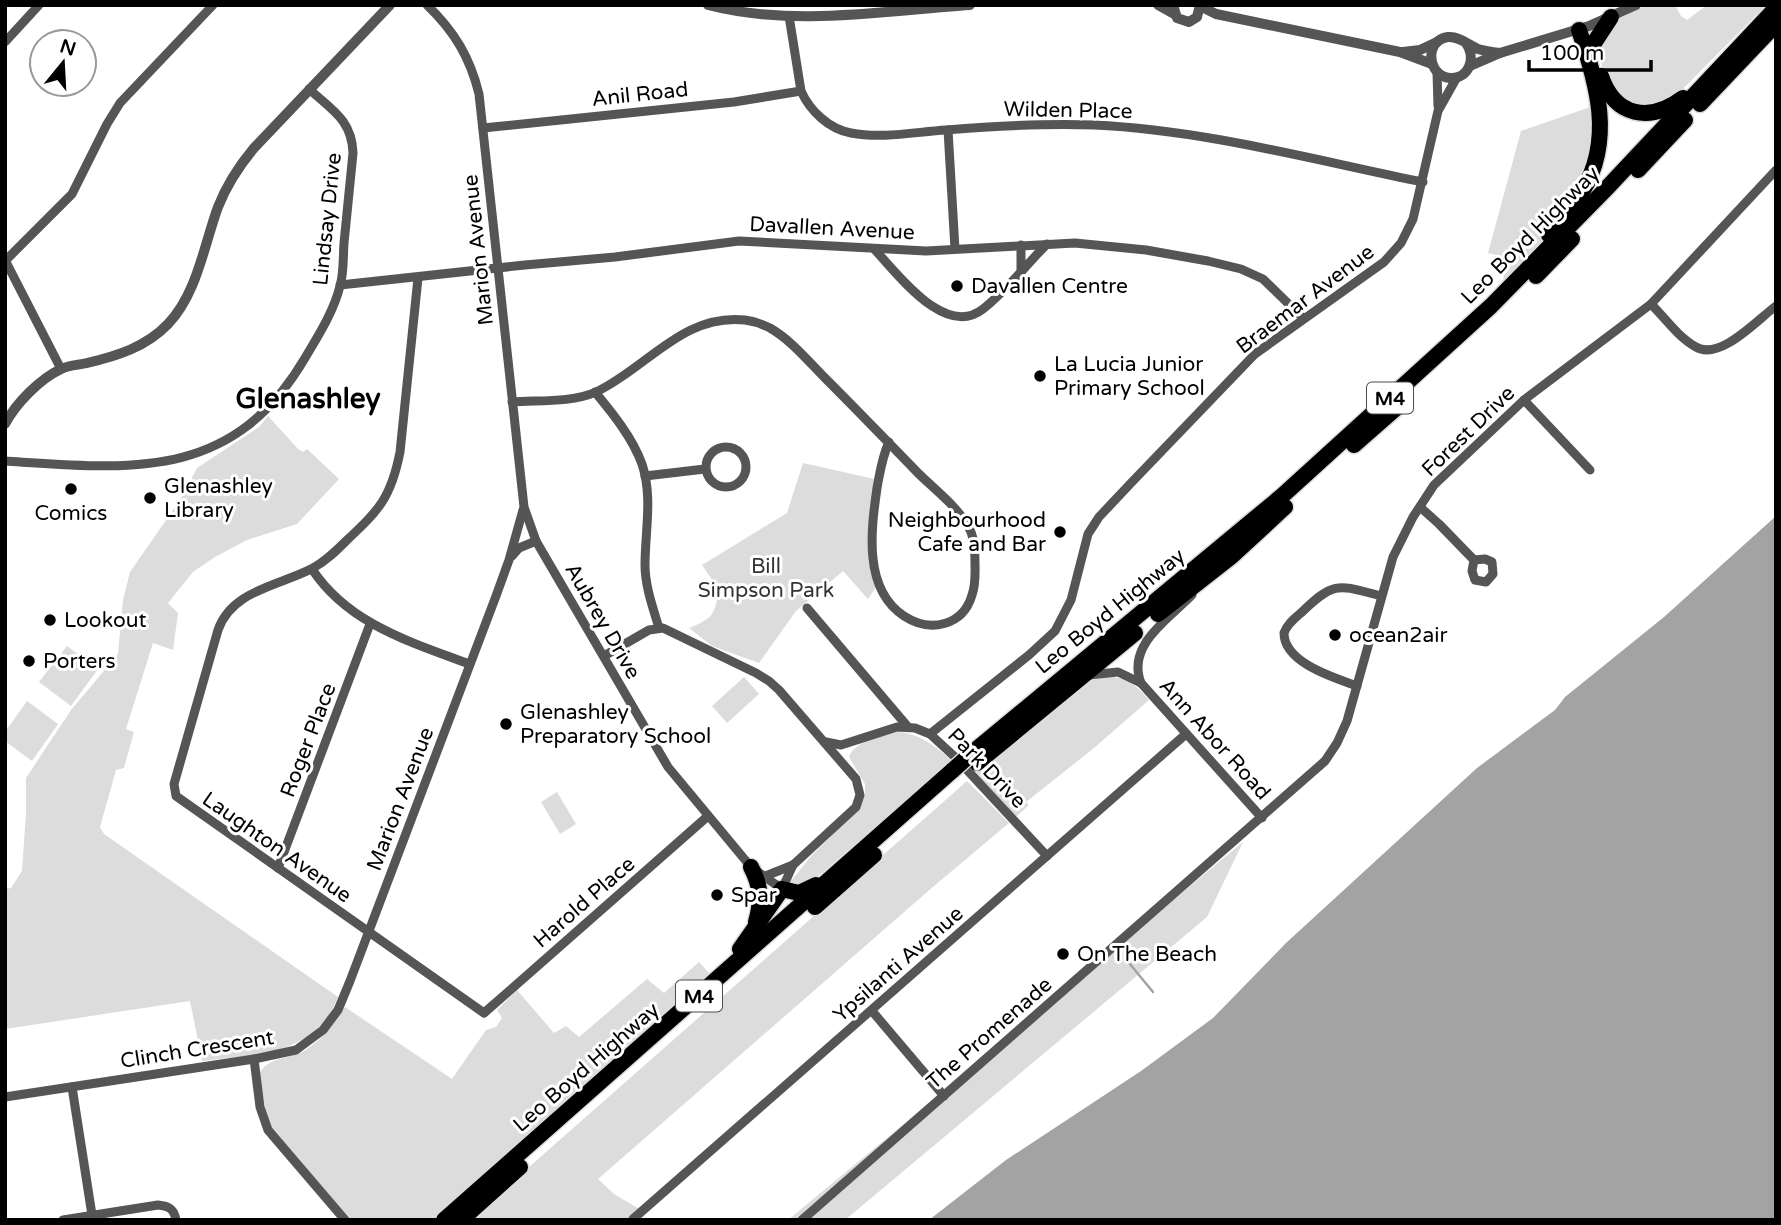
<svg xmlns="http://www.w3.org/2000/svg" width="1781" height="1225" font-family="'Varela Round',sans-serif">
<rect width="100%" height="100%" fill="#fff"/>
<!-- green -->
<g fill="#dcdcdc">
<polygon points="1647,5 1675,5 1681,16 1687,20 1707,5 1766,5 1666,106 1631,110 1606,82 1593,31"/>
<polygon points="1599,104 1601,128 1567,217 1503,287 1505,257 1488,253 1521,131"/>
<path d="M 268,416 L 299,450 L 303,452 L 307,449 L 339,479 L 297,524 L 247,540 L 215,557 L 193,572 L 168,603 L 178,613 L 173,650 L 153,643 L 126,729 L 134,732 L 124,768 L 116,770 L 100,827 L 104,834 L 338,997 C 316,1056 256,1054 202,1061 L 190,1001 L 5,1029 L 5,889 L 11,888 L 22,871 L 26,813 L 26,778 L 71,710 L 118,654 L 123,600 L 130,572 L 180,500 L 197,468 L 259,427 Z"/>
<path d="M 803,463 L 879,480 L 873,533 L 876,587 L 868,599 L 843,571 L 796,611 L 759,663 L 712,646 L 689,628 C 714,618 714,615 719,590 L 702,565 L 787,513 Z"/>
<polygon points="67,646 98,669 71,706 39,682"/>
<path d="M 1102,676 C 1124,677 1135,683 1149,700 L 1094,748 L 1026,802 L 1029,805 L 1016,817 L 976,773 L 990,760 L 1093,680 Z"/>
<polygon points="744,677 759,694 727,723 712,706"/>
<polygon points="27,701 58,724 32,761 5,741 5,732"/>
<path d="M 897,732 C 920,733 935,747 952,760 L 823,872 L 803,887 L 787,886 L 812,855 L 861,807 L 865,794 L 865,784 L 849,757 C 855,740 881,737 897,732 Z"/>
<polygon points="967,781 1009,823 934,886 598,1179 614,1194 641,1210 629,1220 469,1220"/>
<polygon points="557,792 576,824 560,834 541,802"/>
<polygon points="1243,842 1207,917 845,1220 788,1220"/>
<path d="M 699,962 L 710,974 L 641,1034 L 601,1077 L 438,1220 L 351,1220 L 277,1136 L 268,1122 L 259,1075 C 266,1056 292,1060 307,1049 C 324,1038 334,1023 345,1007 L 452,1079 L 486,1030 L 496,1027 L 502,1018 L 497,1010 L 517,990 L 554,1033 L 566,1026 L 579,1037 L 647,979 L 664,993 Z"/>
</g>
<!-- water -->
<polygon fill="#a3a3a3" points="1776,516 1776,1220 929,1220 1006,1160 1141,1071 1213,1018 1286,943 1477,768 1555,710 1565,697 1664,617"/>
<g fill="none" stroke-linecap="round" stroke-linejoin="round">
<!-- stream -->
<polyline stroke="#a3a3a3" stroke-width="2.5" points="1125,958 1153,992"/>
<!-- motorway casing -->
<g stroke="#dbdbdb" stroke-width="19">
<g id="motorway">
<polyline points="1594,43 1611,17"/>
<path d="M 1601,76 C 1615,117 1650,123 1683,98"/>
<polyline points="1700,104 1776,24"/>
<polyline points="1638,170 1685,120"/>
<path d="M 1549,235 C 1560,221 1573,207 1582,192 C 1614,140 1597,83 1579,30"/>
<polyline points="1536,276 1572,239"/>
<polyline points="1354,445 1403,402"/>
<polyline points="1158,614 1232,556 1285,507"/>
<polyline points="972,753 1282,496 1491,306 1605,190 1776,8"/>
<polyline points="977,763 1135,633"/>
<path d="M 751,867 C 761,886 762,901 756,922"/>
<polyline points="815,907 874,855"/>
<polyline points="740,949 782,889 799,893 816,885"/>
<polyline points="444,1220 953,770"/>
<polyline points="461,1220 520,1167"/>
</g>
</g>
<!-- minor -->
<g stroke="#555" stroke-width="9">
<path d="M 427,5 C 454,31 470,57 479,94 L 524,507 L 536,541 L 668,767 L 751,867 L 782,889 L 793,865 L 856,807 L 860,795 L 856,779 L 779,690 L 769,681 L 756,673 L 663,628 L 649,630 L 604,656"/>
<path d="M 789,16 L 801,91 C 810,111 829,129 851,133 C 882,139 915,132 946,130 C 995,126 1045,123 1094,125 C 1205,130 1314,160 1423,182"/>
<polyline points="5,42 39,5"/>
<polyline points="1437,72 1438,106"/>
<polyline points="483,128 734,102 801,91"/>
<polyline points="948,130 955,249"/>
<polyline points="1021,245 1021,270"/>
<path d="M 875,250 C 898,274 945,339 983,309 C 1006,291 1026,265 1047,244"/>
<polyline points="5,260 61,369"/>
<polyline points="5,261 72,194 107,124 120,103 213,5"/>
<path d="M 418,278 L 400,452 C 391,498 379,510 346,541 C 336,551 326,561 313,568 C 279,586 232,590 218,630 L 174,784 L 176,796 L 484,1013 L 708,816"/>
<polyline points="340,285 525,265 615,257 739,241 926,251 1075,243 1146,250 1208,261 1241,269 1263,279 1303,318"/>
<path d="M 1651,304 C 1665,318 1678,337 1696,347 C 1720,361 1757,320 1776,306"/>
<path d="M 595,392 C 613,414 632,437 642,464 C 653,497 645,531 645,565 C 645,586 653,608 659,628"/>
<polyline points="1524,400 1590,470"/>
<path d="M 512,402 C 538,400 571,403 596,392 C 647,368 683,313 745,320 C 753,321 762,324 770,328 C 791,340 808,361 825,378 C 856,409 887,441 918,473 C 935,490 961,509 971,532 C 975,542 975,553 975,563 C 975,574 976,584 972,595 C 963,626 930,633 904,616 C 863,589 871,530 877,488 C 880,472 882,457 889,442"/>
<circle cx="726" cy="467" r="20"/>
<path d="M 5,461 C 131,469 232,482 305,358 C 318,336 334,311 340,286 C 344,273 343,257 344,243 C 347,213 350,183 353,153 C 352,120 332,110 309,89"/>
<polyline points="645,476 705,469"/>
<polyline points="1420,507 1439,524 1474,560 1485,559 1492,562 1493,574 1486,582 1475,580 1472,571 1474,560"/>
<polyline points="512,556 519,548 536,541"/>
<path d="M 312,569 C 348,624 411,642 469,664"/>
<polyline points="807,608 908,727"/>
<polyline points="1089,675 1118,672 1141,683 1262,818"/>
<path d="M 1141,683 C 1126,645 1169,619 1192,595"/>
<path d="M 1357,686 C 1335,678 1284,663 1284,633 C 1287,624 1295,618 1302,612 C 1335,580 1339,585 1381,596"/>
<polyline points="930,734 1029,655 1055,631 1071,600 1088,534 1099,517 1131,483 1255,354 1384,262 1401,243 1413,219 1438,111 1457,77"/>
<polyline points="826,742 841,745 897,727 915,728 930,734 955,757 1047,856"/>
<polyline points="278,868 370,624"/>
<polyline points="763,877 793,865"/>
<polyline points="872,1011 944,1096"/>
<polyline points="254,1059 260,1107 268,1130 345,1220"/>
<polyline points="72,1087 92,1215"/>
<polyline points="5,1097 254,1059 296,1050 323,1030 338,1010 350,981 496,596 509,560 523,510"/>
<polyline points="633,1219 1186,734"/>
<path d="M 63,1220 L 158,1205 C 169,1206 174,1209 176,1220"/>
<polyline points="802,1220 1325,761 1337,743 1347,721 1393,557 1413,517 1434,485 1524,400 1651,304 1776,170"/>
</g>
<!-- tertiary -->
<g stroke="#555" stroke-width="10">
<path d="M 708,5 C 793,27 883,11 970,5"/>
<polyline points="1158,5 1174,14"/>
<polyline points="1173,5 1177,18 1189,22 1197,17 1200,5"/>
<polyline points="1200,6 1216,14 1400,52 1432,64"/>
<path d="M 1466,43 C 1476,57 1470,79 1450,78 C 1427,76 1424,40 1448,37 C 1459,36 1469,45 1478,49 C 1485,51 1492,52 1500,53"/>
<polyline points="1403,52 1420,50 1437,42"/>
<polyline points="1470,66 1500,53 1589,26 1636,5"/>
<path d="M 5,424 C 16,403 40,379 61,369 C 69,365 79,365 87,363 C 117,356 146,347 168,324 C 197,294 204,245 218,207 C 227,184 239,166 254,148 L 390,5"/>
</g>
<!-- motorway -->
<use href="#motorway" stroke="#000" stroke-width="16"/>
<!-- motorway-bridge casing -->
<g stroke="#dbdbdb" stroke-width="19" stroke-linecap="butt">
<polyline id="motorway-bridge" points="953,770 972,753"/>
</g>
<!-- motorway-bridge -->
<use href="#motorway-bridge" stroke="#000" stroke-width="16"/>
</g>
<!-- markers -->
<g fill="#000" stroke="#fff" stroke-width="2.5">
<circle cx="957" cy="286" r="7"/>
<circle cx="1040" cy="376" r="7"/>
<circle cx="71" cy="489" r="7"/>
<circle cx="150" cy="498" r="7"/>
<circle cx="1060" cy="532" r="7"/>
<circle cx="50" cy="620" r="7"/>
<circle cx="1335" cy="635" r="7"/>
<circle cx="29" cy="661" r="7"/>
<circle cx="506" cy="724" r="7"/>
<circle cx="717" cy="895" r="7"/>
<circle cx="1063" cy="954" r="7"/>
</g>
<g text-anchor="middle" stroke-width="6" stroke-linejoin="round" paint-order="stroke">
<!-- shield labels -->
<g fill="#fff" stroke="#4c4c4c" stroke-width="2">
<rect x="1367" y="382.5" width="46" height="31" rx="5"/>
<rect x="676" y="980.5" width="46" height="31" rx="5"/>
</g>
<g font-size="19" font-weight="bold" fill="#000">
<text x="1390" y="405">M4</text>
<text x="699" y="1003">M4</text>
</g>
<!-- street labels -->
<g font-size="21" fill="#000" stroke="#fff">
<text transform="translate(640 94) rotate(-6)" y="7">Anil Road</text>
<text transform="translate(1068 110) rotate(1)" y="7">Wilden Place</text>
<text transform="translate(327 219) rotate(-84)" y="7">Lindsay Drive</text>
<text transform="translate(832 228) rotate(3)" y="7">Davallen Avenue</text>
<text transform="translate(1530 235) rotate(-45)" y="7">Leo Boyd Highway</text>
<text transform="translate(478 250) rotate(-96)" y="7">Marion Avenue</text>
<text transform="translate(1305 299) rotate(-37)" y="7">Braemar Avenue</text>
<text transform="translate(1468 431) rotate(-44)" y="7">Forest Drive</text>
<text transform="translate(1110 611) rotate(-39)" y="7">Leo Boyd Highway</text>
<text transform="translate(603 621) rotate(60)" y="7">Aubrey Drive</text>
<text transform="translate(1215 739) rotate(48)" y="7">Ann Abor Road</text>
<text transform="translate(308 740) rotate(-69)" y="7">Roger Place</text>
<text transform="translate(987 768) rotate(46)" y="7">Park Drive</text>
<text transform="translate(400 799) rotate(-69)" y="7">Marion Avenue</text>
<text transform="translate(277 847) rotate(35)" y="7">Laughton Avenue</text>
<text transform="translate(584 902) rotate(-41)" y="7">Harold Place</text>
<text transform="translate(898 964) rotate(-41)" y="7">Ypsilanti Avenue</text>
<text transform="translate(989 1033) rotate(-41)" y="7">The Promenade</text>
<text transform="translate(197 1049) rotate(-9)" y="7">Clinch Crescent</text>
<text transform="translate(586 1067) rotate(-41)" y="7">Leo Boyd Highway</text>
</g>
<!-- poi labels -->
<g font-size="21" fill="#000" stroke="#fff" text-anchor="start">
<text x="971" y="293">Davallen Centre</text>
<text x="1054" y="371">La Lucia Junior<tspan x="1054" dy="24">Primary School</tspan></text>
<text x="164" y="493">Glenashley<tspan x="164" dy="24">Library</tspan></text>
<text x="71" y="520" text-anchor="middle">Comics</text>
<text x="1046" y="527" text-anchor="end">Neighbourhood<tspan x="1046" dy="24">Cafe and Bar</tspan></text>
<text x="64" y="627">Lookout</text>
<text x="1349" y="642">ocean2air</text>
<text x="43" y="668">Porters</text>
<text x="520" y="719">Glenashley<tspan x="520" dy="24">Preparatory School</tspan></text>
<text x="731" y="902">Spar</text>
<text x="1077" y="961">On The Beach</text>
</g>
<!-- park labels -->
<g font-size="21" fill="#333" stroke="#fff">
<text x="766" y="573">Bill<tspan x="766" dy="24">Simpson Park</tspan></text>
</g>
<!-- district labels -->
<g font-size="28" font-weight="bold" fill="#000" stroke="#fff">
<text x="308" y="408">Glenashley</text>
</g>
</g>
<!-- border -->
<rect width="1781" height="1225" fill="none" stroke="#000000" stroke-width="14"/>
<!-- north arrow -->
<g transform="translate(63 63) rotate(18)"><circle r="33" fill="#ffffff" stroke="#999999" stroke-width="2"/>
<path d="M0-5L12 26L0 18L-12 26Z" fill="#000000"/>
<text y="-10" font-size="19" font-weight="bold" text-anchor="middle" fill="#000000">N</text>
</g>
<!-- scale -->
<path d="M1529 60v10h122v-10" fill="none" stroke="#000000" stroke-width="3.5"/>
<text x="1540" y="60" font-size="21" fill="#000000" stroke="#ffffff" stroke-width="5" paint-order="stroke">100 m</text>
</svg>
